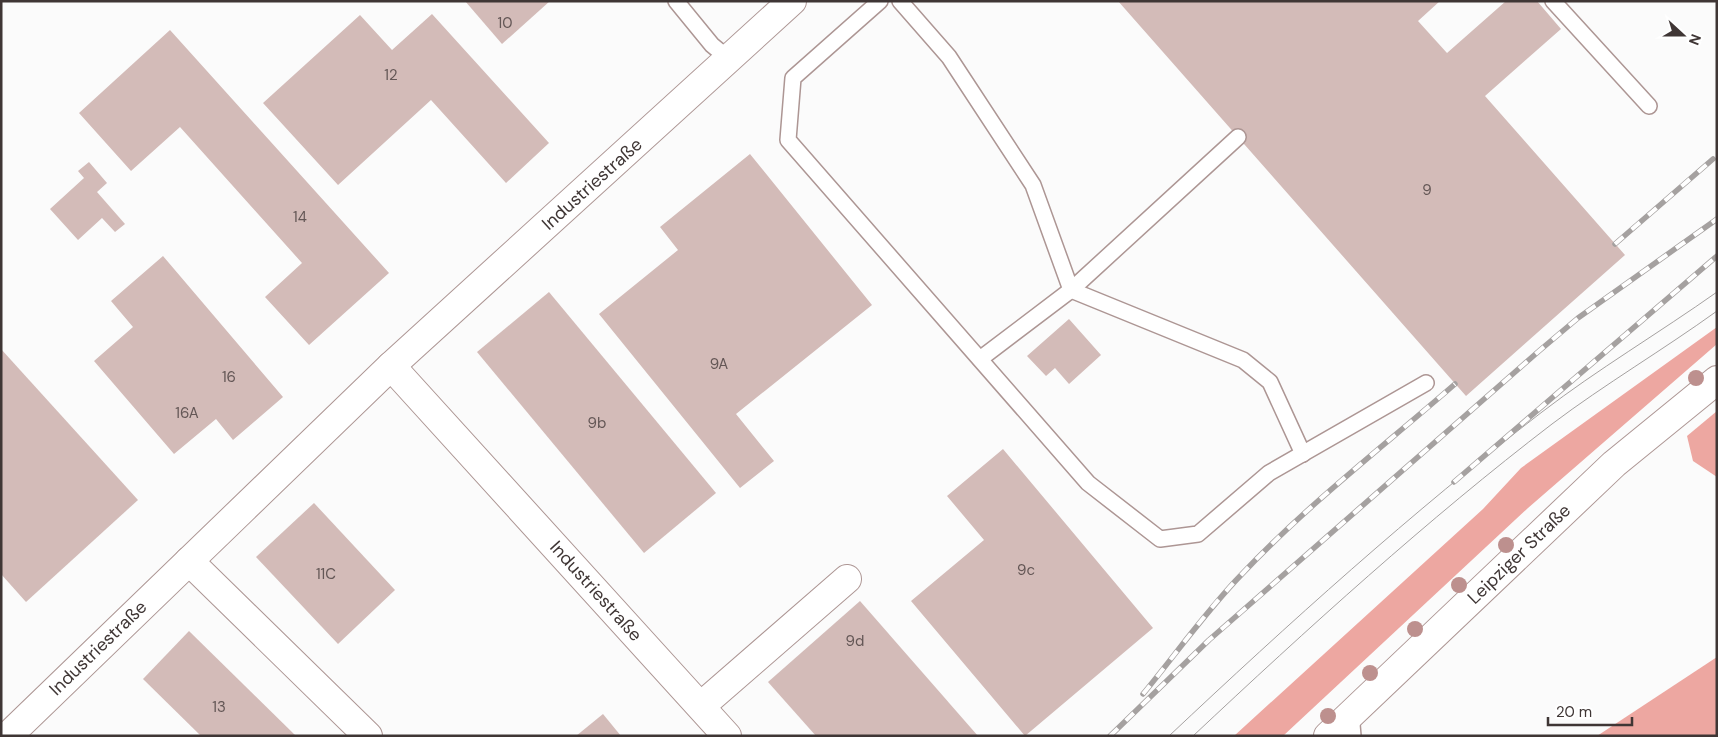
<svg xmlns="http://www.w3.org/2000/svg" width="1718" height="737" font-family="'DM Sans',sans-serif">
<rect width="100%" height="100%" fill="#fbfbfb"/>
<!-- forest -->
<g fill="#eda7a1">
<polygon points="1717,327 1717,344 1528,508 1283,736 1234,736 1483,509 1521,468"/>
<polygon points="1717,411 1717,477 1693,461 1687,436"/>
<polygon points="1717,657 1717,736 1597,736"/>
</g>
<!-- building -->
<g fill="#d3bbb8">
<polygon points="465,1 550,1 502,44"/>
<polygon points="1118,1 1440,1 1418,21 1447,53 1506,1 1537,1 1561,29 1485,96 1625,255 1466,396"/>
<polygon points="432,14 549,143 506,183 431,100 338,185 263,103 360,15 392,50"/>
<polygon points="170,30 389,273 309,345 265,297 302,263 180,127 131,171 79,113"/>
<polygon points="750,154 872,305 736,414 774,461 740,488 599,314 678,250 660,227"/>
<polygon points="89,162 107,183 97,192 125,224 115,232 102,218 78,240 50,209 84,178 78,171"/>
<polygon points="163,256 283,397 233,440 216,419 174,454 94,361 133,327 111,301"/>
<polygon points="549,292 716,493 644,553 477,352"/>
<polygon points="1069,319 1101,355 1069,384 1055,368 1046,376 1027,356"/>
<polygon points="1,349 138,500 26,602 1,574"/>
<polygon points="1003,449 1153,628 1025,736 911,601 984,540 947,496"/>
<polygon points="314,503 395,590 338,644 256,557"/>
<polygon points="860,601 978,736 816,736 768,682"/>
<polygon points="189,631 296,736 201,736 143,679"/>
<polygon points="603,714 621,736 576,736"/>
</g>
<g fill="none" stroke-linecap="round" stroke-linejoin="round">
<!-- lane casing -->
<g stroke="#ad9694" stroke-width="18">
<g id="lane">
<polyline points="676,1 712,45 729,59"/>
<polyline points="880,1 793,78 788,140 1088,483 1160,539 1198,534 1269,473 1426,383"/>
<polyline points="900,1 949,57 1033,185 1071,290 1243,360 1270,382 1303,454"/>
<polyline points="1553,1 1649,106"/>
<polyline points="980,359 1071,290 1238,137"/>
<polyline points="1351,713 1353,736"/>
</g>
</g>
<!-- street casing -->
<g stroke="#ad9694" stroke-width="30">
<g id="street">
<polyline points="391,366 727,736"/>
<polyline points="189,561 368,736"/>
<polyline points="701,706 847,579"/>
<polyline points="8,736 391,366 792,1"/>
<polyline points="1328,736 1614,464 1717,380"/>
</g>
</g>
<!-- lane -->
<use href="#lane" stroke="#fff" stroke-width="15"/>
<!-- street -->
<use href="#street" stroke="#fff" stroke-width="28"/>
<!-- tram -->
<g stroke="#a5a1a0" stroke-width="1">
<path d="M 1169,736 C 1289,623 1412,512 1542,412 C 1598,369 1659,333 1717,292"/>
<path d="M 1193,736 C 1307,629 1428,519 1552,424 C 1605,384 1663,350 1717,311"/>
</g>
<!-- rail casing -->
<g stroke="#a5a1a0" stroke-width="5.5">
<g id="rail">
<polyline points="1615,244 1713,159"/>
<polyline points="1454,482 1717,256"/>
<path d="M 1143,694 C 1176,654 1206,611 1242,574 C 1306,506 1385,445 1455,384"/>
<polyline points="1110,736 1209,640 1539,351 1578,318 1717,219"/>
</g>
</g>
<!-- rail -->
<use href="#rail" stroke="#fff" stroke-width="4" stroke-dasharray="11" stroke-linecap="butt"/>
</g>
<!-- trees -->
<g fill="#bd908e">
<circle cx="1696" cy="378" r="8"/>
<circle cx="1506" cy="545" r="8"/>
<circle cx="1459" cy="585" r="8"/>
<circle cx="1415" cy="629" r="8"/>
<circle cx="1370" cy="673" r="8"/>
<circle cx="1328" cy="716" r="8"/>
</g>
<g text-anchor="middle" stroke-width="4" stroke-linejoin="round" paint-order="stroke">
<!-- number labels -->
<g font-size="15" fill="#645756">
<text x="505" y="28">10</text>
<text x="391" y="80">12</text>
<text x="1427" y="195">9</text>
<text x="300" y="222">14</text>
<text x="719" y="369">9A</text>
<text x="229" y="382">16</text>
<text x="187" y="418">16A</text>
<text x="597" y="428">9b</text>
<text x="1026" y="575">9c</text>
<text x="326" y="579">11C</text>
<text x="855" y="646">9d</text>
<text x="219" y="712">13</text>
</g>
<!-- street labels -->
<g font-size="18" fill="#3f3635" stroke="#fff">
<text transform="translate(592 184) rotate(-42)" y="6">Industriestraße</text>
<text transform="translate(1519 554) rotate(-44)" y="6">Leipziger Straße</text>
<text transform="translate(596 591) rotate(48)" y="6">Industriestraße</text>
<text transform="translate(98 648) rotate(-44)" y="6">Industriestraße</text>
</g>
</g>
<!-- border -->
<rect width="1718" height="737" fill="none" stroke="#3f3635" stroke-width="5"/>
<!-- north arrow -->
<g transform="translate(1683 35) rotate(111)" stroke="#ffffff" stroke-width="4" paint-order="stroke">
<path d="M0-4L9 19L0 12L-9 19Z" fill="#3f3635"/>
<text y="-8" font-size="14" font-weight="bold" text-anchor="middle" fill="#3f3635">N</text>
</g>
<!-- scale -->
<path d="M1548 717v8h84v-8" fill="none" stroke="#3f3635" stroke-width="2.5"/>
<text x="1556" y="717" font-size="15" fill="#3f3635" stroke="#ffffff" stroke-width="4" paint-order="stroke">20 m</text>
</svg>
